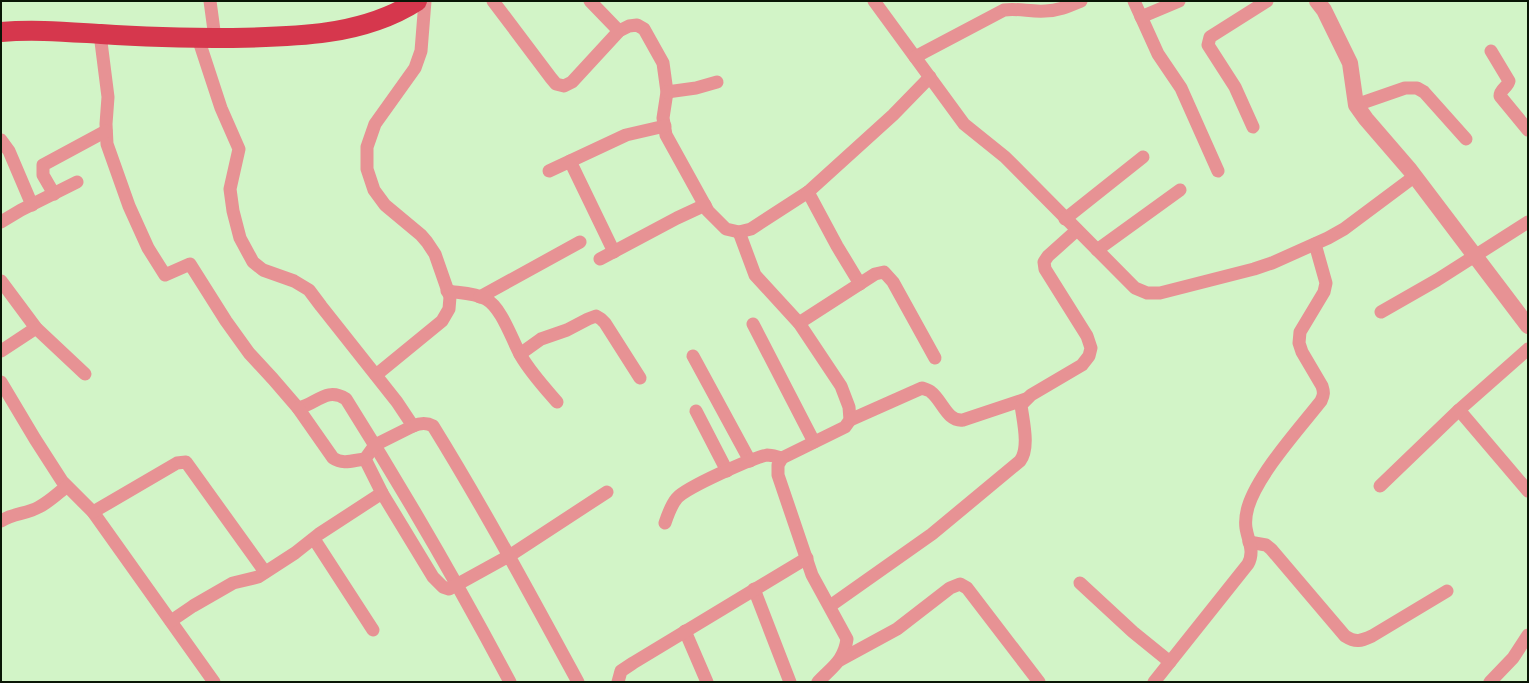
<svg xmlns="http://www.w3.org/2000/svg" width="1529" height="683" font-family="Poppins,sans-serif">
<rect width="100%" height="100%" fill="#d2f4c7"/>
<g fill="none" stroke-linecap="round" stroke-linejoin="round">
<!-- minor -->
<g stroke="#e79294" stroke-width="13">
<polyline points="210,1 215,38"/>
<polyline points="493,1 551,78 556,84 564,86 572,82 619,31 629,26 637,25 644,29 663,63 667,92 663,118 666,135 708,211 726,229 739,232 751,229 808,192 893,115 930,77"/>
<polyline points="590,1 619,31"/>
<polyline points="874,1 964,124 1005,157 1135,288 1147,293 1160,293 1254,269 1272,263 1328,238 1344,229 1415,176"/>
<polyline points="1134,1 1158,54 1181,88 1218,171"/>
<polyline points="1141,17 1179,1"/>
<path d="M 100,34 L 108,97 L 106,124 L 107,144 L 129,206 L 148,248 L 165,275 L 190,264 L 226,321 L 249,353 L 273,379 L 298,408 C 316,405 326,386 346,399 C 404,491 459,586 510,682"/>
<polyline points="198,38 221,108 239,149 230,189 233,211 240,238 253,262 263,270 294,281 309,290 321,306 397,402 413,426"/>
<path d="M 1491,51 L 1509,81 C 1508,87 1500,89 1500,96 L 1528,130"/>
<path d="M 915,57 L 1004,10 C 1018,8 1031,12 1045,11 C 1058,11 1069,6 1081,1"/>
<polyline points="667,92 696,88 717,82"/>
<polyline points="1356,105 1405,88 1417,88 1424,92 1466,139"/>
<polyline points="1253,127 1235,87 1208,45 1210,37 1267,1"/>
<polyline points="1,140 9,151 32,205"/>
<polyline points="570,161 614,252"/>
<polyline points="549,171 626,135 665,126"/>
<polyline points="808,192 837,246 860,284"/>
<polyline points="54,194 43,175 43,165 106,131"/>
<polyline points="1065,219 1143,157"/>
<polyline points="1,222 21,210 77,182"/>
<path d="M 739,232 L 755,275 L 799,323 L 841,386 L 849,407 L 850,420 L 845,427 L 782,458 L 778,465 L 778,475 L 812,575 L 847,639 C 844,661 832,667 818,682"/>
<polyline points="1097,250 1180,190"/>
<polyline points="600,259 677,218 705,205"/>
<polyline points="1,281 36,328 85,374"/>
<path d="M 447,291 C 460,293 475,293 486,299 C 502,308 512,340 521,356 C 531,373 544,387 557,402"/>
<polyline points="480,297 580,242"/>
<polyline points="1381,312 1437,280 1528,222"/>
<polyline points="799,323 875,274 884,272 893,282 935,358"/>
<polyline points="753,324 814,442"/>
<polyline points="1,351 36,328"/>
<polyline points="520,354 541,339 567,330 588,319 596,316 601,319 605,323 640,378"/>
<polyline points="693,356 750,461"/>
<polyline points="376,375 442,321 449,309 450,297 435,254 427,242 421,235 385,205 374,190 367,169 367,147 375,124 415,68 421,51 425,1"/>
<polyline points="1,382 35,439 62,481 93,512 214,682"/>
<path d="M 298,408 L 333,458 C 343,465 354,460 365,459"/>
<polyline points="1459,410 1528,491"/>
<polyline points="696,411 727,471"/>
<path d="M 850,420 L 922,388 C 925,389 929,390 931,392 C 942,400 947,422 963,420 L 1026,399"/>
<polyline points="1380,486 1459,410 1528,349"/>
<polyline points="93,512 177,463 186,462 265,572"/>
<path d="M 1,521 C 13,513 27,514 39,507 C 49,502 57,494 66,487"/>
<path d="M 665,523 C 668,514 671,505 677,498 C 687,487 752,458 767,455 C 772,455 777,457 782,458"/>
<polyline points="314,539 373,630"/>
<path d="M 1249,542 L 1266,545 L 1271,549 L 1345,636 C 1356,643 1361,641 1372,636 L 1447,591"/>
<polyline points="1080,583 1133,632 1170,662"/>
<polyline points="754,589 790,682"/>
<path d="M 830,606 L 932,534 L 1020,461 C 1030,448 1023,421 1021,405 L 1031,395 L 1082,365 L 1089,356 L 1091,348 L 1087,336 L 1045,269 L 1044,262 L 1048,256 L 1077,230"/>
<polyline points="171,621 193,606 233,583 258,577 295,553 319,534 382,493"/>
<polyline points="685,631 707,682"/>
<polyline points="840,660 897,629 950,588 960,584 967,588 1039,682"/>
<path d="M 578,682 C 531,596 485,510 433,426 C 426,422 420,423 413,426 L 375,445 L 365,459 L 382,493 L 433,577 L 443,587 L 449,589 L 509,556 L 607,492"/>
<polyline points="618,682 621,671 633,663 807,558"/>
<path d="M 1154,682 L 1248,564 C 1255,551 1248,541 1246,528 C 1245,521 1246,514 1248,507 C 1258,474 1299,429 1321,401 C 1324,395 1324,392 1322,386 L 1302,352 L 1299,343 L 1300,332 L 1324,292 L 1326,283 L 1315,244"/>
<polyline points="1490,682 1513,658 1528,635"/>
</g>
<!-- tertiary -->
<polyline stroke="#e79294" stroke-width="16" points="1317,1 1324,10 1350,63 1356,105 1366,119 1410,170 1528,326"/>
<!-- primary -->
<path stroke="#d6374d" stroke-width="20" d="M 1,32 C 34,29 68,32 101,34 C 144,37 188,38 232,38 C 294,37 363,36 417,1"/>
</g>
<!-- border -->
<rect width="1529" height="683" fill="none" stroke="#0a1606" stroke-width="4"/>
</svg>
